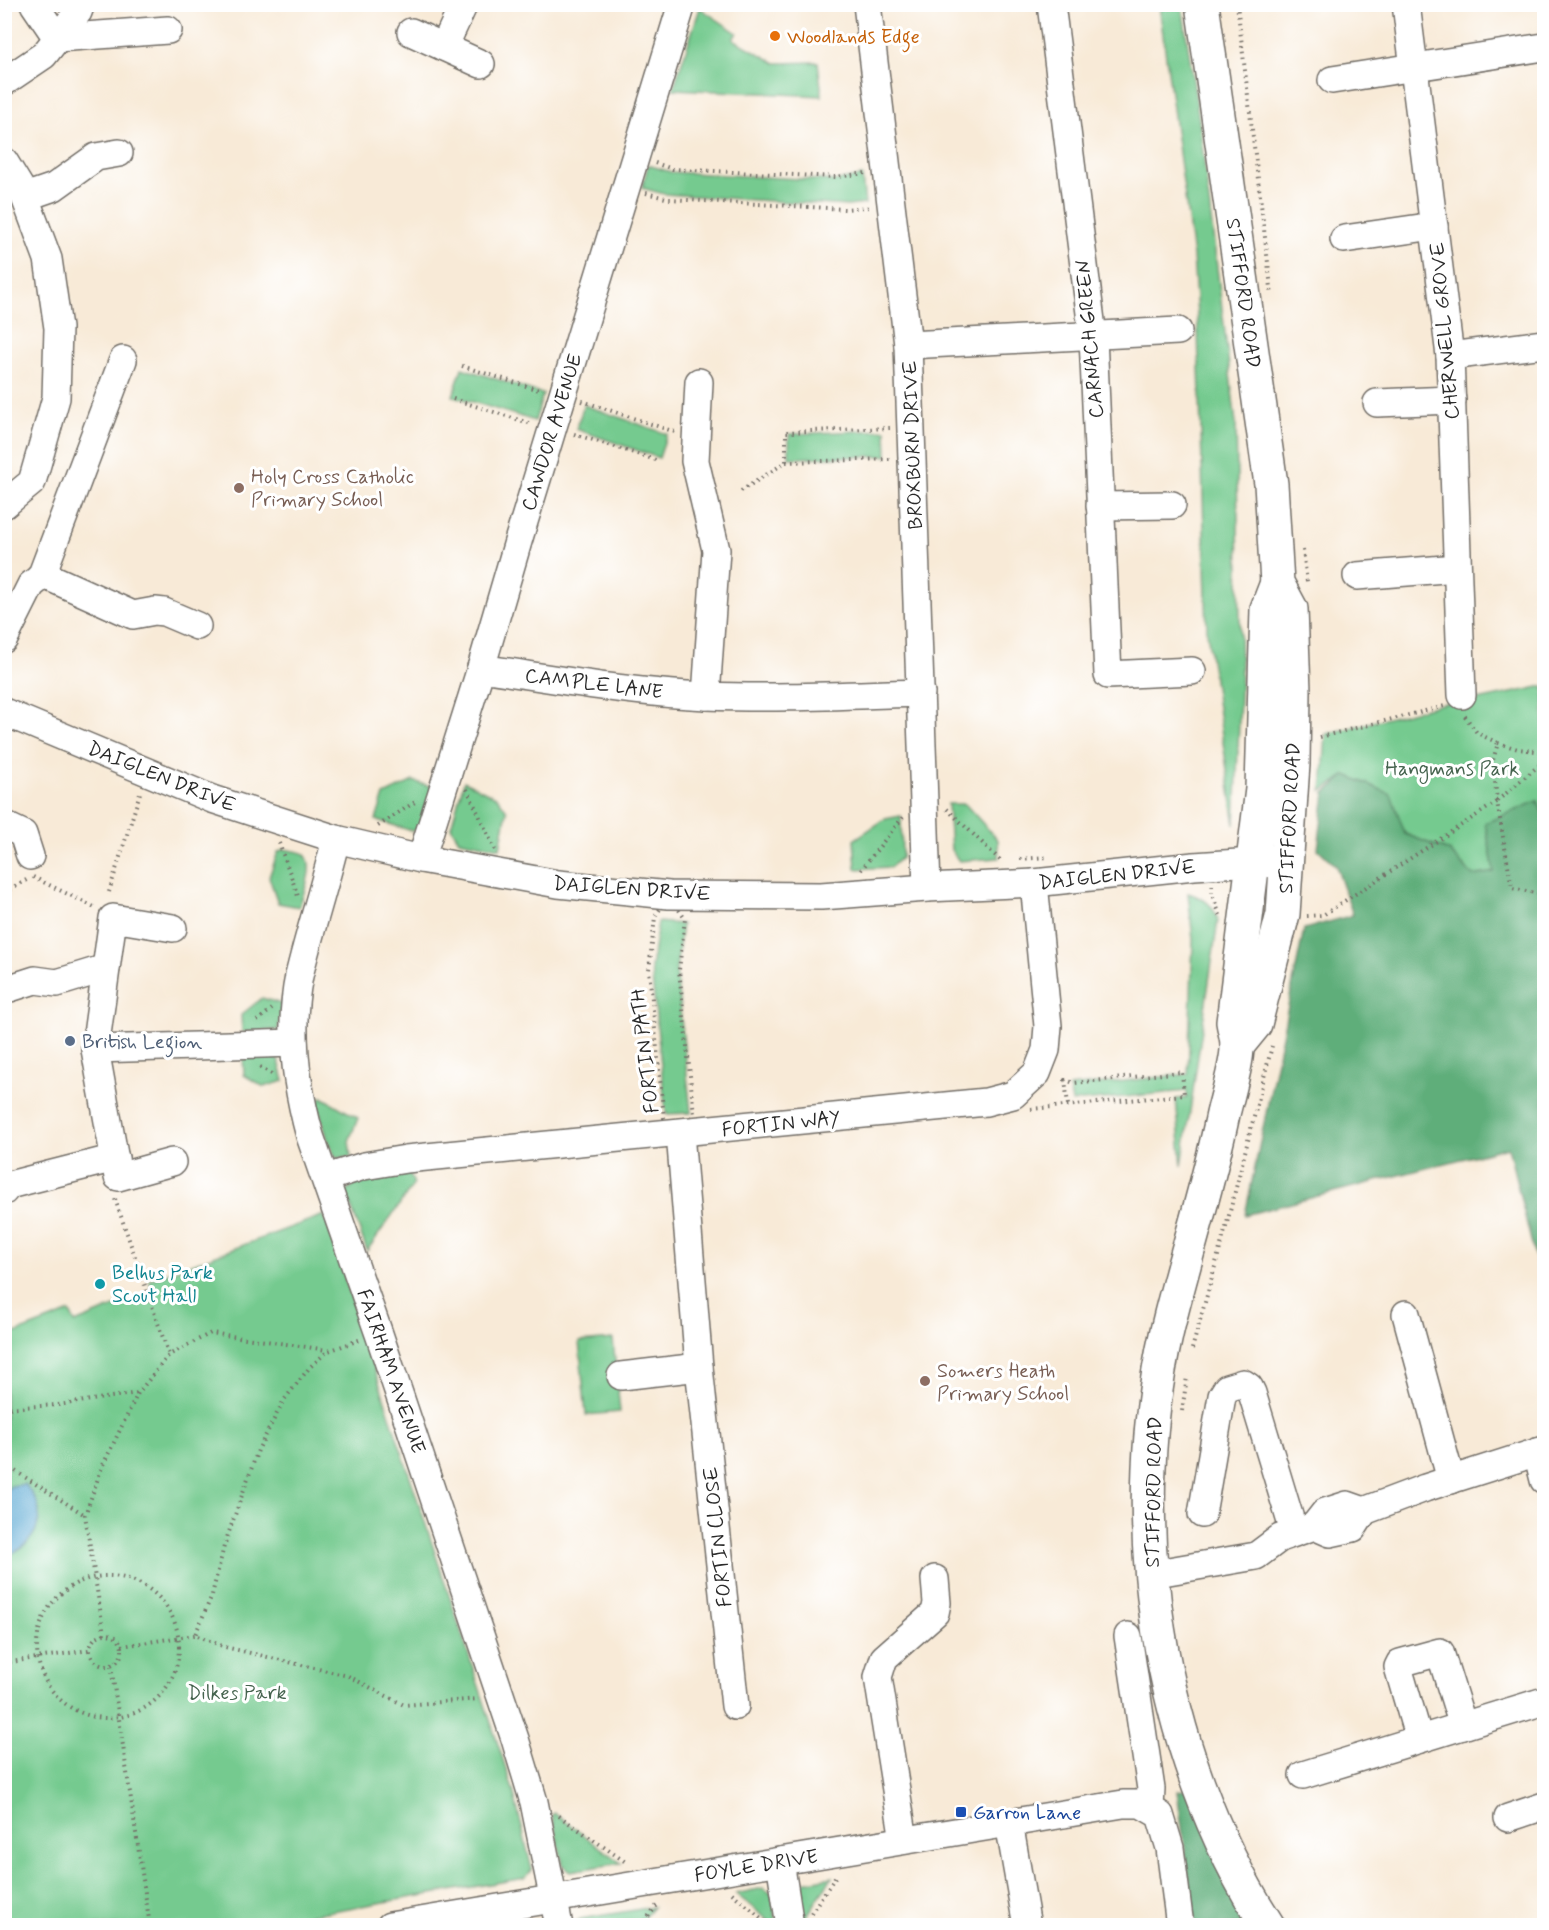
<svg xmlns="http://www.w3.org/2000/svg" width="1549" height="1930" font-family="Mynerve,sans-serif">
<rect width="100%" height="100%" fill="#fff"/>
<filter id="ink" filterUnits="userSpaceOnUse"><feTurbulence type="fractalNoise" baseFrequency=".0167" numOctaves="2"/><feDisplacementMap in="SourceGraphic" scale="12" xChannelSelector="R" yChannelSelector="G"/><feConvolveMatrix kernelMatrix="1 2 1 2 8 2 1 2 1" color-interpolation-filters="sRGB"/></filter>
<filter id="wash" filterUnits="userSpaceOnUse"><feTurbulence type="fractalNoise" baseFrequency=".008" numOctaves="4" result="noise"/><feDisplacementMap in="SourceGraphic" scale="24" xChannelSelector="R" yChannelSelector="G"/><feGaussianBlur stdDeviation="1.35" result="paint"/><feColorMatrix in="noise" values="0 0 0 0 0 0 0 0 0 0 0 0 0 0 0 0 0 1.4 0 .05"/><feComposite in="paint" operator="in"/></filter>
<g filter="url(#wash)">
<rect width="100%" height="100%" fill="#f8ead7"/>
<!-- green -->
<g fill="#74ca8f" stroke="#507a5d" stroke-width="1.5">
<polygon points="1159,5 1182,5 1199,120 1236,423 1241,672 1235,825 1207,632 1198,330 1193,256"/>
<polygon points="700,8 737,33 733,39 776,63 818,62 822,96 673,89"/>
<polygon points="648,165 671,172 837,181 862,176 865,204 848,206 664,194 642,188"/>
<polygon points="462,368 543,394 535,421 453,396"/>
<polygon points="584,405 667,434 659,458 576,429"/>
<polygon points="886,430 887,456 789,458 789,434"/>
<polygon points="1544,686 1544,816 1538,801 1494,872 1473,876 1449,851 1405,834 1390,794 1346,775 1322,791 1326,734 1449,702 1473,701"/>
<polygon points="413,781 435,788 424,826 412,831 376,820 384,795"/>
<polygon points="464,781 498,798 507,811 500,848 459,840 451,827"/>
<polygon points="948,804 965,804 998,840 999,858 959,861 951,850"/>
<polygon points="901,816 902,857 891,867 856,869 854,840 885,819"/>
<path d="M 283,849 C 289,850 297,851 302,853 C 318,861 303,894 299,907 L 278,903 L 269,877 L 278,852 Z"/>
<path d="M 1188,893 C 1204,898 1213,904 1218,920 L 1182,1166 L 1176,1099 L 1187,1098 L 1187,1091 L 1072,1102 L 1069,1087 L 1188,1074 L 1193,940 Z"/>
<polygon points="658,922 682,924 676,970 691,1113 666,1114 651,968"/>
<polygon points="262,998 282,1004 278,1030 242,1032 241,1015"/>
<polygon points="271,1054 279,1061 284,1081 264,1087 244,1075 243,1055"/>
<polygon points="322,1097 358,1118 349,1141 351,1157 336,1158 329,1144 317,1103"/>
<polygon points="409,1172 414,1184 367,1251 346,1192 359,1180"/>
<polygon points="324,1215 513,1790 532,1870 525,1878 250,1925 5,1926 5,1337 70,1312 75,1323 153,1291 149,1280"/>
<polygon points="613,1339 620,1412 586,1415 579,1342"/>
<polygon points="554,1813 621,1863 571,1871 563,1865 552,1815"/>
<polygon points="832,1877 803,1922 797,1890 803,1882"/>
<polygon points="763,1888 772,1894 777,1925 774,1925 736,1894"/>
<polygon points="653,1907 638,1925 572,1925 580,1919"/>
</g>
<!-- forest -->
<g fill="#5fae7a" stroke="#456c52" stroke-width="1.5">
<polygon points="1346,775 1391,794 1405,834 1449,851 1473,876 1494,872 1485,823 1537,801 1544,816 1544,1294 1508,1147 1245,1215 1304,929 1353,915 1336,866 1318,849 1325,793"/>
<polygon points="1188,1789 1255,1925 1195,1925 1177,1791"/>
</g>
<!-- water -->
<path fill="#59a7d2" stroke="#42697e" stroke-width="1.5" d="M 25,1484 C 29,1490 36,1498 38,1505 C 43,1529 28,1549 5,1556 L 5,1492 L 11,1486 Z"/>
</g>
<g filter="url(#ink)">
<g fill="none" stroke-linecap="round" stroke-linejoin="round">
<!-- minor casing -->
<g stroke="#736e67" stroke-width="30">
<g id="minor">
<polyline points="34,4 57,38 168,30"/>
<polyline points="867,4 908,345 927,888"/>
<polyline points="1051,4 1093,337 1108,675 1192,671"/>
<polyline points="1406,4 1450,356 1462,695"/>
<polyline points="411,32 481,64"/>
<polyline points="444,47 464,4"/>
<polyline points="1332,80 1544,47"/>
<polyline points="4,82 44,55 78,12 81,4"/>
<polyline points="4,161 23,192 48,259 58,328 56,398 32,482 4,505"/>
<polyline points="25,197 54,187 96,157 119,153"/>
<polyline points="1344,239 1434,226"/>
<polyline points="908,345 1178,331"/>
<polyline points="1450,356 1544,344"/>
<polyline points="699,382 695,461 716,550 706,696"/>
<polyline points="1377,403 1452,400"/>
<polyline points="1100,506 1172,505"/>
<polyline points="1357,576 1457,568"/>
<polyline points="41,577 123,360"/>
<polyline points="4,639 31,585 41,577 49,577 133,615 155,611 164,612 197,626"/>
<path d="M 481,668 C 556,679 631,693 707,696 C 779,699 850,695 921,693"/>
<polyline points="4,712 212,799 336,839 421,859 558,884 669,895 821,896 927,888 1034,883 1194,866 1253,862 1274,864"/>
<polyline points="4,825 23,834 30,856"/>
<path d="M 336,839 C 325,885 310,930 299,976 C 288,1029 296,1085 310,1136 L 379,1334 L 515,1739 L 534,1802 L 559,1926"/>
<polyline points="421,859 481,668 519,538 682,4"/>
<polyline points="173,928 113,918 95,1049 294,1043"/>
<polyline points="4,990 35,980 57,983 106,968"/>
<polyline points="95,1049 118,1177 172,1162"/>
<polyline points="680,1133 699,1367 735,1706"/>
<polyline points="326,1178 364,1166 406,1159 986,1102 1013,1095 1037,1073 1046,1050 1048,1026 1034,883"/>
<polyline points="4,1191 9,1185 115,1158"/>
<polyline points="1406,1314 1451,1480"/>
<polyline points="621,1376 699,1367"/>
<polyline points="1537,1452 1544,1480"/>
<polyline points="1364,1511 1425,1488 1544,1450"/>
<polyline points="1202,1514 1222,1396 1227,1388 1243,1383 1249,1387 1252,1393 1294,1532"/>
<polyline points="1151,1574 1256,1556 1280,1538 1314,1526 1325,1512 1347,1505 1364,1511 1353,1528 1330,1533 1314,1526"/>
<polyline points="1128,1636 1151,1789 1150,1808"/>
<polyline points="1419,1739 1398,1667 1400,1663 1440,1652 1463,1726"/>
<polyline points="1303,1775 1544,1701"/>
<polyline points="1508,1818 1544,1806"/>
<polyline points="1009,1823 1027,1926"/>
<polyline points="904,1840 878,1677 884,1658 935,1613 937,1603 935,1579"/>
<polyline points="780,1861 790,1926"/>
<polyline points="390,1926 1123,1804 1141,1804 1160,1815 1170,1848 1180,1926"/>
</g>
</g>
<!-- major casing -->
<g stroke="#736e67" stroke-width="36">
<g id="major">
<polyline points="1202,4 1271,484 1277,583 1291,609 1294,691 1293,764 1283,914 1255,1024 1237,1046"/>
<path d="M 1268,1926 C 1156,1752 1120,1514 1171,1314 C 1188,1247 1209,1182 1223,1114 C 1227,1097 1238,1060 1237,1045 C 1237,1037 1234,1029 1233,1022 L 1262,789 L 1267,609 L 1277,583"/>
</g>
</g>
<!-- path -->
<g stroke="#736e67" stroke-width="4" stroke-dasharray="1.5 4.5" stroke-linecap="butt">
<polyline points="1237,4 1272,296"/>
<polyline points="655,163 672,169 836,177 866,173"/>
<polyline points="646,193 669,199 845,209 869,207"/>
<polyline points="462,366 542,391"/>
<polyline points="453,399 532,424"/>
<polyline points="582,401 675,432"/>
<polyline points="574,434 659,461"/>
<polyline points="786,462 891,459"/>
<polyline points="741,491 786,462 786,432 890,428"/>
<polyline points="1303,550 1307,582"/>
<polyline points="1465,716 1477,733 1498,743 1493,760 1497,802"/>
<polyline points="1320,737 1445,706"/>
<polyline points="1498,743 1518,749 1544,752"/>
<polyline points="467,789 495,850"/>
<polyline points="1497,801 1544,761"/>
<polyline points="947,809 1000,860"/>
<polyline points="378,826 415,802"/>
<polyline points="279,843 298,896"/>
<polyline points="1020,859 1048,857"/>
<polyline points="861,870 903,817"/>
<polyline points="33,877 94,907"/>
<polyline points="1212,885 1212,894 1220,915"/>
<polyline points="4,892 30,878"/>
<polyline points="109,892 140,793"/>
<polygon points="669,895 685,919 679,970 694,1114 680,1133 664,1118 649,970 655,917"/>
<polyline points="1307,916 1323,915 1497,802 1512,888 1544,895"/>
<polyline points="257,1021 272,1009"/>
<polyline points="260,1067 275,1076"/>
<polyline points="1031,1109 1184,1095 1182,1072 1074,1083 1065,1080 1068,1105"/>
<polyline points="115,1199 169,1355"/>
<polyline points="359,1340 328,1351 310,1367 284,1400 258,1450 224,1546 212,1595 195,1635 225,1647 348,1676 404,1705 479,1699"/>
<polyline points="1192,1349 1226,1227 1272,1046"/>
<polyline points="4,1408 58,1405 138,1393"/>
<polyline points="1182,1411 1187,1377"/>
<polyline points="4,1468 12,1469 85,1515"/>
<circle cx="108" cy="1647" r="71"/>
<circle cx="106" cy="1650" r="16"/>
<polyline points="104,1634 85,1515 102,1467 138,1393 169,1355 211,1333 327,1350"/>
<polyline points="122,1646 195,1635"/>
<polyline points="4,1663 89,1650"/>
<polyline points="111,1666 150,1926"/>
<polyline points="559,1816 627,1863"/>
<polyline points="732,1893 767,1923"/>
<polyline points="811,1913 837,1874"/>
<polyline points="641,1926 658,1904"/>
</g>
<!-- minor -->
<use href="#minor" stroke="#fff" stroke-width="27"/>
<!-- major -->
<use href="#major" stroke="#fff" stroke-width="33"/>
</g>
</g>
<!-- markers -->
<circle fill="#e8710a" stroke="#fff" stroke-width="2" cx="775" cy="36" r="6"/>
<g fill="#8d6e63" stroke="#fff" stroke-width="2">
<circle cx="239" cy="488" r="6"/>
<circle cx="925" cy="1381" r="6"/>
</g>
<circle fill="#5c6f8a" stroke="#fff" stroke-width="2" cx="70" cy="1041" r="6"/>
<circle fill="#0f9aa8" stroke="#fff" stroke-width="2" cx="100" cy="1284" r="6"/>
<rect fill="#1a4fb4" stroke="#fff" stroke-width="2" x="955" y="1806" width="12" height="12" rx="3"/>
<g text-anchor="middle" stroke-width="6" stroke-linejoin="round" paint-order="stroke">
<!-- food labels -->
<g font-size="20" fill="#c56008" stroke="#fff" text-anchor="start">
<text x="787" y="43">Woodlands Edge</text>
</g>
<!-- street labels -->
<g font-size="20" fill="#2b2b2b" stroke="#fff">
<text transform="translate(1244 293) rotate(82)" y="7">STIFFORD ROAD</text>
<text transform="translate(1444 331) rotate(-95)" y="7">CHERWELL GROVE</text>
<text transform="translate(1089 339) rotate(-95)" y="7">CARNACH GREEN</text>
<text transform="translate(551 432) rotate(-73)" y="7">CAWDOR AVENUE</text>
<text transform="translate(912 445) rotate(-92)" y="7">BROXBURN DRIVE</text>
<text transform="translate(594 683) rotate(7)" y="7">CAMPLE LANE</text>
<text transform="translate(162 776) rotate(22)" y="7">DAIGLEN DRIVE</text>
<text transform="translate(1289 818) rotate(-87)" y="7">STIFFORD ROAD</text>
<text transform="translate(1117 874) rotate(-6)" y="7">DAIGLEN DRIVE</text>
<text transform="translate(632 888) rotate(4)" y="7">DAIGLEN DRIVE</text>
<text transform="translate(644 1051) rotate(-97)" y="7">FORTIN PATH</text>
<text transform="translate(781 1123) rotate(-6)" y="7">FORTIN WAY</text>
<text transform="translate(392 1371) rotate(71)" y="7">FAIRHAM AVENUE</text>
<text transform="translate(1153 1492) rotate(-89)" y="7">STIFFORD ROAD</text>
<text transform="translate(717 1537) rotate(-96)" y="7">FORTIN CLOSE</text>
<text transform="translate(756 1865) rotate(-9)" y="7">FOYLE DRIVE</text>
</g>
<!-- education labels -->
<g font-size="20" fill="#785e54" stroke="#fff" text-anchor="start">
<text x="251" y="483">Holy Cross Catholic<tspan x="251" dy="23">Primary School</tspan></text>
<text x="937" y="1377">Somers Heath<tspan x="937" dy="23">Primary School</tspan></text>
</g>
<!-- park labels -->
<g font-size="20" fill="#45634e" stroke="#fff">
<text x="1452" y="775">Hangmans Park</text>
<text x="237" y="1699">Dilkes Park</text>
</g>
<!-- service labels -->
<g font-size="20" fill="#4e5e75" stroke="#fff" text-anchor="start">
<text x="82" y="1048">British Legion</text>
</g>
<!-- culture labels -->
<g font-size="20" fill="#0d838f" stroke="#fff" text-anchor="start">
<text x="112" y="1279">Belhus Park<tspan x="112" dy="23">Scout Hall</tspan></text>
</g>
<!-- transit labels -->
<g font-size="20" fill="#164399" stroke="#fff" text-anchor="start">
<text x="973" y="1819">Garron Lane</text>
</g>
</g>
<!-- margin -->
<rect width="1549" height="1930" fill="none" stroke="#fff" stroke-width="24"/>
</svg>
